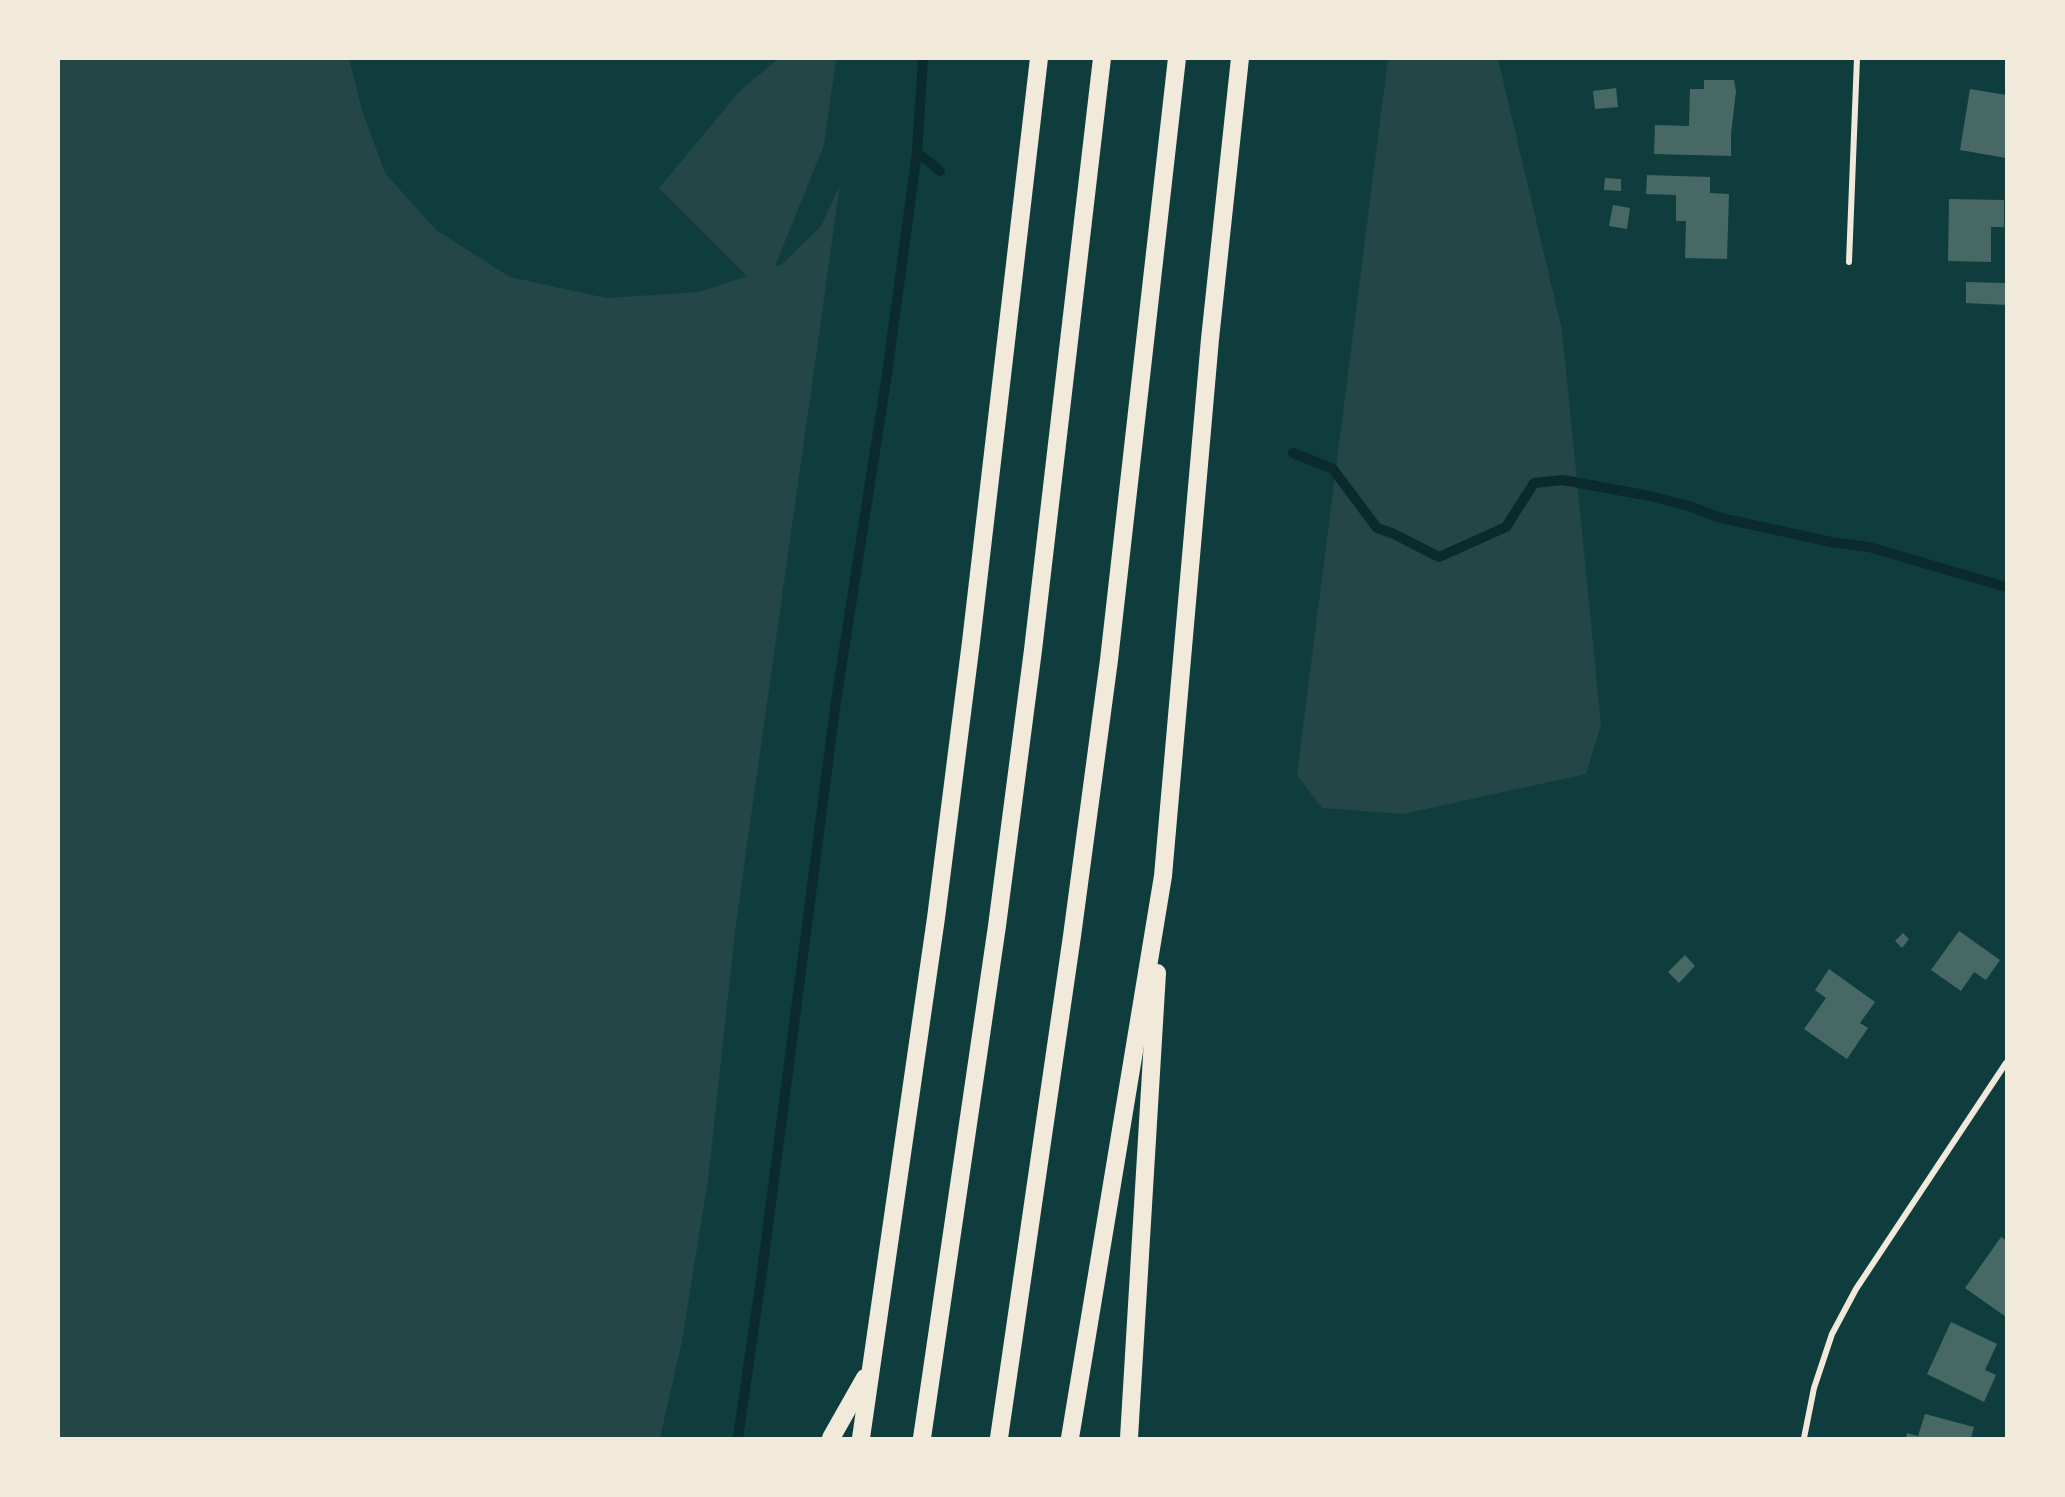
<svg xmlns="http://www.w3.org/2000/svg" width="2065" height="1497" font-family="'Roboto Condensed',sans-serif">
<rect width="100%" height="100%" fill="#0f3d3e"/>
<!-- green -->
<g fill="#244646">
<polygon points="58,59 349,59 362,110 385,173 436,230 510,277 606,298 699,292 747,276 659,188 739,92 778,59 836,59 824,145 775,266 781,265 821,226 840,185 736,923 708,1180 682,1341 660,1438 59,1438"/>
<polygon points="1388,59 1498,59 1562,330 1601,725 1586,774 1403,814 1322,808 1297,775"/>
</g>
<g fill="none" stroke-linecap="round" stroke-linejoin="round">
<!-- stream -->
<g stroke="#0a2a2b" stroke-width="10">
<polyline points="917,152 940,171"/>
<polyline points="1293,453 1333,469 1377,528 1394,534 1439,557 1506,527 1534,483 1563,480 1650,496 1689,506 1721,518 1831,542 1869,547 2006,587"/>
<polyline points="738,1438 762,1272 836,701 887,374 917,152 923,58"/>
</g>
</g>
<!-- building -->
<g fill="#486865">
<polygon points="1704,80 1734,80 1736,91 1731,134 1731,156 1654,154 1655,125 1689,126 1690,89 1704,89"/>
<polygon points="1616,88 1618,107 1595,109 1593,91"/>
<polygon points="1970,89 2006,95 2006,158 1960,150"/>
<polygon points="1647,175 1710,177 1710,193 1729,194 1727,259 1685,258 1686,221 1676,221 1676,195 1646,194"/>
<polygon points="1605,178 1621,179 1621,191 1604,190"/>
<polygon points="1949,199 2004,200 2004,227 1991,227 1991,262 1948,261"/>
<polygon points="1613,205 1630,208 1627,229 1609,226"/>
<polygon points="1966,282 2006,283 2006,305 1966,303"/>
<polygon points="1959,931 2000,960 1986,980 1974,972 1961,991 1931,970"/>
<polygon points="1903,933 1909,939 1902,948 1895,941"/>
<polygon points="1685,955 1695,966 1679,983 1668,972"/>
<polygon points="1829,969 1875,1002 1860,1023 1868,1028 1847,1059 1804,1029 1826,998 1815,990"/>
<polygon points="2001,1237 2006,1240 2006,1317 1965,1288"/>
<polygon points="1951,1322 1997,1344 1985,1370 1996,1375 1984,1402 1927,1374"/>
<polygon points="1925,1414 1974,1427 1971,1438 1906,1438 1907,1433 1918,1436"/>
</g>
<g fill="none" stroke-linecap="round" stroke-linejoin="round">
<!-- minor -->
<g stroke="#f1e9da" stroke-width="6">
<polyline points="1849,262 1857,58"/>
<polyline points="1804,1438 1814,1388 1832,1334 1856,1289 2006,1063"/>
</g>
<!-- motorway -->
<g stroke="#f1e9da" stroke-width="18">
<polyline points="831,1438 865,1378"/>
<polyline points="861,1438 936,918 971,642 1039,58"/>
<polyline points="922,1438 997,926 1033,650 1102,58"/>
<polyline points="999,1438 1072,936 1109,660 1177,58"/>
<polyline points="1070,1438 1163,876 1210,339 1240,58"/>
<polyline points="1129,1438 1157,973"/>
</g>
</g>
<!-- border -->
<rect width="2065" height="1497" fill="none" stroke="#f1e9da" stroke-width="120"/>
</svg>
